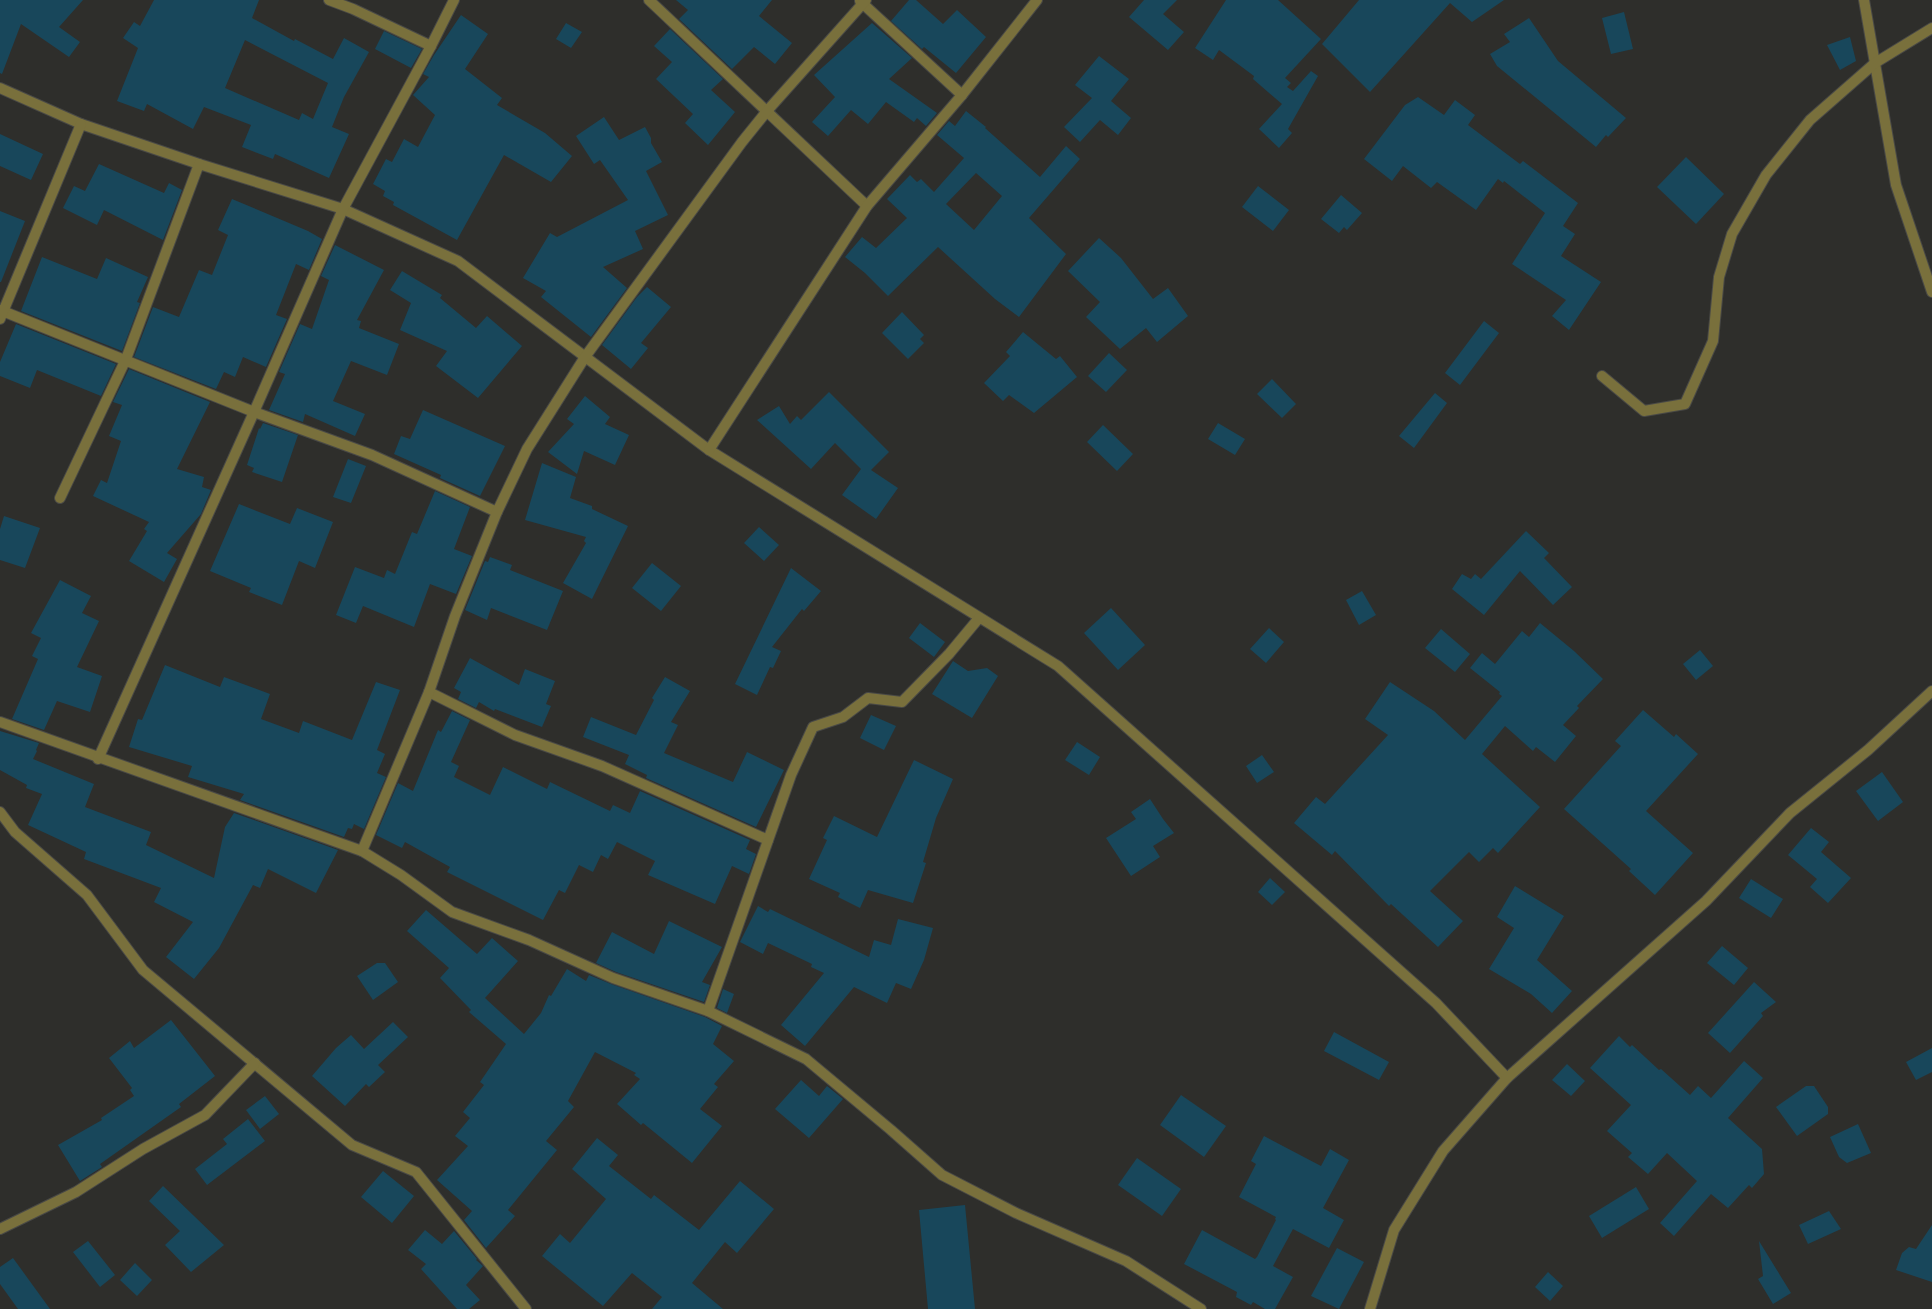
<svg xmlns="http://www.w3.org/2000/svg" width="1932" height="1309" font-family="Arial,sans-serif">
<rect width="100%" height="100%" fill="#2e2e2b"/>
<!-- building -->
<g fill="#18475b" fill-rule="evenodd">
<polygon points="0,0 83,0 59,27 80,42 69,57 21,24 2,74 0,73"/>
<path d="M 154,0 L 259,0 L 252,18 L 294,41 L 295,39 L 333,59 L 344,38 L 369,52 L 344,97 L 332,127 L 349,134 L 329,178 L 275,154 L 273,159 L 242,147 L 251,125 L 204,107 L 193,129 L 147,104 L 144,111 L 117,101 L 138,48 L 123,38 L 134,22 L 140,26 ZM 245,40 L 328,83 L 313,119 L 302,113 L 299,120 L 225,88 Z"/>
<polygon points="676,0 772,0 759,16 792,43 775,64 754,47 732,69 679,19 688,10"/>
<polygon points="909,0 916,0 943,24 957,10 986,37 956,73 924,47 922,49 891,21"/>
<polygon points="1144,0 1177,0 1163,14 1184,32 1168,50 1129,17"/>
<polygon points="1226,0 1278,0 1321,39 1285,78 1291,83 1287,87 1293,91 1311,71 1318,76 1288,129 1292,133 1279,148 1259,129 1282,104 1253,79 1254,76 1219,50 1213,60 1195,48"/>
<polygon points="1359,0 1504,0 1472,22 1450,3 1370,92 1322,44"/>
<polygon points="1624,12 1633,49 1611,54 1602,18"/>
<polygon points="461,15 488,34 465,69 502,98 497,105 545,133 572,156 551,182 504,155 457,240 393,205 394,202 383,196 385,191 373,184 386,159 392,162 404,139 418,147 435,115 413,95 429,77 423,74 434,55"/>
<polygon points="1529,18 1558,61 1626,118 1608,137 1606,135 1596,147 1497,66 1490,54 1510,42 1504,34"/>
<polygon points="566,23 582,32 571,48 556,39"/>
<polygon points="872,23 912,58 889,79 937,113 926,126 917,118 914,122 886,102 868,124 851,110 828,136 812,122 835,97 814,75"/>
<polygon points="670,29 723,79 711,90 735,112 708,145 685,123 693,114 656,79 672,62 654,46"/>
<polygon points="384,31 422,49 411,68 375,49"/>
<polygon points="1850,37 1856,61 1840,70 1827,45"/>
<polygon points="1099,56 1129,79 1111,101 1131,118 1118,135 1100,120 1080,142 1064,127 1092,98 1075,85"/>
<polygon points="1418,97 1444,115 1455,100 1475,115 1468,125 1520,164 1523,161 1578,203 1563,226 1575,234 1561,256 1601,282 1569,330 1552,316 1566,300 1512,264 1545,213 1504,181 1503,183 1498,179 1476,210 1437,182 1431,188 1403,166 1392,181 1364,159 1405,105"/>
<path d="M 966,111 L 986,127 L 985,128 L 1040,177 L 1066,146 L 1080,159 L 1029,218 L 1066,254 L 1019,317 L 995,299 L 938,247 L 888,296 L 865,273 L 845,257 L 862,237 L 876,248 L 907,218 L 887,199 L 910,175 L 917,182 L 921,179 L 934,192 L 964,158 L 937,135 L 949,121 L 955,126 ZM 976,173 L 1002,196 L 974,230 L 946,204 Z"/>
<polygon points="604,117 619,140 645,127 651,138 651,143 662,162 646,171 668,215 635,231 643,249 603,267 627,288 591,337 541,297 546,291 523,278 550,233 557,237 628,200 600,160 594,164 576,136"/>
<polygon points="0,134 43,154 31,180 0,166"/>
<polygon points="1686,157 1724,194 1696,224 1657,187"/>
<polygon points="99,164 164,193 169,183 182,190 163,240 104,210 97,225 63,208 74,186 85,191"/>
<polygon points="1258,186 1289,210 1273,231 1242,207"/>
<polygon points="1341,195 1362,213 1347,230 1344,227 1339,233 1321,219"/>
<polygon points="232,199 308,231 322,239 309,270 296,264 276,315 287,319 266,367 243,357 235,377 224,372 216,389 134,357 153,307 179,317 199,270 212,275 228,235 218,230"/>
<polygon points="0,211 25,221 1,282 0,282"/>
<polygon points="1099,238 1121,258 1153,299 1168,288 1188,316 1157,342 1146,328 1120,349 1086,317 1100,302 1068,271"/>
<polygon points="335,245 384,270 357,320 361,321 359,328 399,344 387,375 351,361 333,401 365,414 355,436 305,414 303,422 269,410 285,374 279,372 300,324 312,329 329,280 321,276"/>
<polygon points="42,257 97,279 106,258 148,277 137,302 140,303 122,351 21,311"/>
<polygon points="402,271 442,295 440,298 476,328 487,316 522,346 478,398 436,366 447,351 400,330 411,303 390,290"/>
<polygon points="647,287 671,307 641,343 648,348 631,369 602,345 637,297"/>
<polygon points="902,312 924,335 920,339 924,343 908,359 882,333"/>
<polygon points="1484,321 1499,333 1460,385 1445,373"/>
<polygon points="16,324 116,364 101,396 37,370 30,388 0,376 0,362"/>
<polygon points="1023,332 1056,359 1060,356 1077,377 1034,413 1009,395 1003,401 984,383 1010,356 1006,352"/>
<polygon points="1109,353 1127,370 1106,392 1088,376"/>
<polygon points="129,369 210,402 177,469 204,477 202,487 211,490 201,514 167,553 177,559 164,582 129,561 147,531 144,529 149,522 93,496 101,480 107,483 121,441 109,436 122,405 113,402"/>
<polygon points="1272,379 1296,404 1282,418 1257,394"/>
<polygon points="829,392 889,452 871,470 898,488 876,519 842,495 861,469 835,443 811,469 757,420 779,406 790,424 797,416 801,420"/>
<polygon points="1435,393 1447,403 1414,448 1399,436"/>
<polygon points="585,396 610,417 605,424 629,435 615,465 584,451 577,474 548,452 574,424 567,419"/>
<polygon points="423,410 505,446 480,496 440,478 441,475 394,454 401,436 410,439"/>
<polygon points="263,423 298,435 282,482 252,472 254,468 247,465 259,428 260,429"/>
<polygon points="1218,423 1245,439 1235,455 1208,439"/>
<polygon points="1103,425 1133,454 1117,471 1087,442"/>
<polygon points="348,459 366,466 351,503 333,497"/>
<polygon points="542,463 576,477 570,498 592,506 592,509 628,526 592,599 563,583 586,543 584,541 586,537 525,520"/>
<polygon points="435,491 470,507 454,549 472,556 456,594 430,584 414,627 363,606 356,623 336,615 355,567 384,578 387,570 395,574 412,532 417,534"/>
<polygon points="239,504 290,524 297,508 333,522 315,568 299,561 282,605 249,592 251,588 210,571"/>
<polygon points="4,516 40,528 25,568 0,560 0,529"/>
<polygon points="759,527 779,545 764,561 744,543"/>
<polygon points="1526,531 1549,553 1544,558 1572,587 1553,605 1520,571 1484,615 1452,589 1462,574 1471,579 1475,574 1481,579"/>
<polygon points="490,557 512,565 510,570 563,591 547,630 491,608 487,620 465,610 485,561 488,562"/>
<polygon points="652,563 681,586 661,611 632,588"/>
<polygon points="791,568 821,591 804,611 802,609 772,647 781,651 773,668 770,667 757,695 735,684"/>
<polygon points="60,580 91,596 82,613 99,621 77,667 102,676 90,712 57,701 44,730 12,719 38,659 32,656 41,638 31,633"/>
<polygon points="1362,591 1376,615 1359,625 1346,600"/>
<polygon points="1111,608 1145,645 1118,670 1084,633"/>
<polygon points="920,623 945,642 934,657 909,638"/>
<polygon points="1540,623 1574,651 1603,679 1577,706 1579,708 1563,725 1576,736 1555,762 1536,747 1533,751 1505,726 1482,754 1540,807 1498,853 1493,848 1479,862 1469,852 1430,891 1463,921 1438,947 1391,904 1389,906 1335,851 1332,855 1294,823 1316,797 1325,804 1388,735 1365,719 1390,682 1434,711 1465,740 1502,696 1499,694 1500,692 1470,668 1482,653 1495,664 1522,631 1529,637"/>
<polygon points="1269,628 1284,642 1266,663 1250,649"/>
<polygon points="1441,629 1470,654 1455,672 1425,648"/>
<polygon points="1700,650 1713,666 1696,680 1683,664"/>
<polygon points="470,658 519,685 525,669 555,681 546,704 551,706 542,727 495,709 494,711 479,702 476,708 458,699 461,692 454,688"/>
<polygon points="953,661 968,671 987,668 998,676 972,718 932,694"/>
<polygon points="165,665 220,687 224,677 270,694 261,719 299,733 303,721 352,740 376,682 400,690 377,750 385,754 377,773 386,777 364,829 354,824 352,829 348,828 344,837 240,800 244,794 188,777 192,766 129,747 138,719 142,720"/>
<polygon points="665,677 690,691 671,722 678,725 664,753 733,782 747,752 784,770 756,827 646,778 647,775 625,764 629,755 583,737 591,717 636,735 654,700 652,698"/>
<polygon points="1643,710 1674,737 1676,734 1698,754 1646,811 1693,853 1655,895 1629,871 1631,869 1564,809 1621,746 1615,741"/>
<polygon points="452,711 470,720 451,762 459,766 454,777 490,795 503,767 547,789 550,782 610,811 613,805 630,813 640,791 750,840 746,849 756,854 749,874 732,866 715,904 648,875 655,861 617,842 608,859 601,855 593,872 579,865 565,893 559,890 543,920 447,872 450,867 405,842 402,848 376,835 398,783 413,791 438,730 441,732"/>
<polygon points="871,715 896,726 884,750 860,738"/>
<polygon points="0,731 39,743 36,750 37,751 33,759 94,784 85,807 151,832 146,845 214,878 225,827 234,813 338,850 316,893 268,869 260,888 253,885 219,948 194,979 166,957 193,922 154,902 161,888 84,859 86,852 28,825 42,794 26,788 27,785 0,770"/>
<polygon points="1077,742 1100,757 1089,775 1065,760"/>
<polygon points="1262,755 1274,772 1257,783 1246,766"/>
<polygon points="914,760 953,779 936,818 923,862 926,863 913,903 868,890 860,908 838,897 840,893 809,879 827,840 823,838 834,816 877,837"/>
<polygon points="1882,772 1903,802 1878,821 1856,791"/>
<polygon points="1150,799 1163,819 1174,833 1153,846 1160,857 1131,876 1106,838 1136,819 1131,812"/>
<polygon points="1811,828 1829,842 1821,852 1851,878 1828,903 1810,887 1817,879 1788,855"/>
<polygon points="1270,878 1285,892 1272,905 1258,892"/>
<polygon points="1751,879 1783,899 1771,918 1739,898"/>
<polygon points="1515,886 1564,916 1537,960 1572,991 1552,1013 1531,994 1489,969 1514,928 1497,917"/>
<polygon points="758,906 768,912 770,909 869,957 874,940 891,945 898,919 933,928 924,960 911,989 896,983 887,1003 854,987 805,1046 781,1025 824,973 811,967 812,964 768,943 763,954 740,942"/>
<polygon points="426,910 477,954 492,938 518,961 485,998 524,1034 541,1013 549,995 551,996 567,969 586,981 589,975 611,984 705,1017 722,1026 713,1044 734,1061 714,1084 718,1087 700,1109 722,1126 692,1163 643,1123 641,1125 617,1104 640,1079 634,1075 636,1073 595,1052 568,1101 574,1107 546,1141 557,1150 508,1210 515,1216 486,1248 464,1220 472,1211 437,1180 468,1146 455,1136 470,1118 463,1112 484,1085 480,1082 506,1044 469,1012 471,1010 440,978 449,968 407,931"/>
<polygon points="669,921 722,947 702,982 710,985 704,1002 616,972 596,963 612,932 654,954"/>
<polygon points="1722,946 1748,968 1734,985 1707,963"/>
<polygon points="377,963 385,963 398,982 373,1000 357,976"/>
<polygon points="1754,982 1776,1002 1761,1013 1763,1016 1730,1053 1708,1033"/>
<polygon points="723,989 734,994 727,1013 717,1008"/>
<polygon points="171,1020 215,1076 179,1104 181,1107 100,1164 102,1167 80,1181 58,1145 102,1120 101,1118 134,1096 130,1090 132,1088 109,1058 130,1041 134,1048"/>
<polygon points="393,1022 408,1037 378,1065 385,1072 369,1087 366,1084 345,1106 312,1076 336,1048 351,1035 364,1049"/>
<polygon points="1334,1032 1389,1062 1379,1080 1324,1051"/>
<polygon points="1619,1036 1630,1047 1632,1045 1659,1070 1661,1069 1690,1095 1698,1086 1711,1098 1744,1061 1763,1078 1728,1118 1762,1149 1764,1174 1752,1188 1749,1185 1728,1208 1711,1194 1674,1236 1660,1223 1697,1181 1667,1153 1648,1174 1628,1157 1632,1153 1607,1131 1631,1105 1590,1068"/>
<polygon points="1932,1048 1932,1072 1916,1080 1906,1062"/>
<polygon points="1567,1064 1585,1081 1571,1096 1552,1080"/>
<polygon points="801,1080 819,1096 827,1086 843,1099 809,1138 775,1109"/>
<polygon points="1806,1086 1814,1086 1828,1107 1828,1114 1797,1136 1776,1107"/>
<polygon points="1181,1095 1226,1126 1204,1157 1160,1125"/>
<polygon points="265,1096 279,1114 260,1129 246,1110"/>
<polygon points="248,1119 265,1141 207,1185 195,1169 227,1144 223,1139"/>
<polygon points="1858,1124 1871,1153 1847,1163 1839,1157 1830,1137"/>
<polygon points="1264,1136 1321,1166 1330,1149 1349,1160 1323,1208 1344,1220 1329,1248 1293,1229 1273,1266 1293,1277 1275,1309 1265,1309 1253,1302 1251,1305 1236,1297 1237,1292 1184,1264 1202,1230 1255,1259 1257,1257 1276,1220 1275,1219 1276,1217 1239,1197 1256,1164 1251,1161"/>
<polygon points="597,1138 618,1155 609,1166 651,1199 654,1195 699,1230 740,1181 774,1209 737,1253 725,1242 692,1283 723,1309 652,1309 662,1297 632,1273 603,1306 542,1256 560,1234 570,1243 606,1199 572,1169"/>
<polygon points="1137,1158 1181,1189 1162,1216 1118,1185"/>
<polygon points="383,1171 414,1196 392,1223 361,1197"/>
<polygon points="163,1186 224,1245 191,1272 165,1245 180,1231 149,1201"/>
<polygon points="1636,1187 1649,1209 1602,1238 1589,1216"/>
<polygon points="965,1205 975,1309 928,1309 919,1210"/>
<polygon points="1829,1211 1841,1229 1808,1244 1799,1225"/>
<polygon points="1932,1225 1932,1282 1896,1270 1902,1253 1909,1247 1916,1249"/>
<polygon points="425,1230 442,1244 454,1231 477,1259 476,1260 483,1266 466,1285 480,1300 469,1309 457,1309 421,1269 426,1264 408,1250"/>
<polygon points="88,1241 115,1275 100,1287 73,1252"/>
<polygon points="1759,1241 1791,1293 1773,1304 1758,1279 1763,1276"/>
<polygon points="1337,1248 1364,1262 1339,1309 1311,1296"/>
<polygon points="13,1258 50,1309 18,1309 0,1284 0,1267"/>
<polygon points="135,1263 152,1280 137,1296 120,1280"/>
<polygon points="1548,1272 1563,1286 1550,1301 1535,1287"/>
</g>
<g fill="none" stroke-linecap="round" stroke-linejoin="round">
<!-- minor casing -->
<g stroke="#494946" stroke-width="12">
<g id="minor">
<polyline points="329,0 353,9 431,46"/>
<polyline points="649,0 867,206"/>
<polyline points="1864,0 1896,185 1932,292"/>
<polyline points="860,1 962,95"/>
<polyline points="0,88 81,124 199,164 343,209 458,261 709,450 1058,666 1436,1003 1507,1078"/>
<polyline points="0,310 254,412 372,455 497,512"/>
<polyline points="0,319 81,124"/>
<polyline points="1602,376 1644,411 1685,404 1713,341 1719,277 1732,234 1766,175 1810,120 1875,63 1932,28"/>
<polyline points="709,450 867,206 962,95 1037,0"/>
<polyline points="60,498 126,359 199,164"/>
<polyline points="429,692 515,735 602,766 768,840"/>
<polyline points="0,722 362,851 401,875 452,912 529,940 613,978 708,1011 806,1059 891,1130 942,1175 1016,1213 1126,1261 1201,1309"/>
<polyline points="98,759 254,412 343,209 431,46 454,0"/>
<polyline points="0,812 15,832 87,895 143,970 352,1145 416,1172 526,1309"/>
<polyline points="362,851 429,692 455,616 497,512 527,449 585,357 742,142 767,111 866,0"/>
<polyline points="708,1011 791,775 813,727 843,717 868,698 902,702 949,654 979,618"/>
<polyline points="0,1229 76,1192 143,1149 205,1115 255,1063"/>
<polyline points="1370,1309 1394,1230 1443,1151 1507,1078 1706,901 1790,813 1868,750 1932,691"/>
</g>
</g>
<!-- minor -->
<use href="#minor" stroke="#79703c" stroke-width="10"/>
</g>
</svg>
